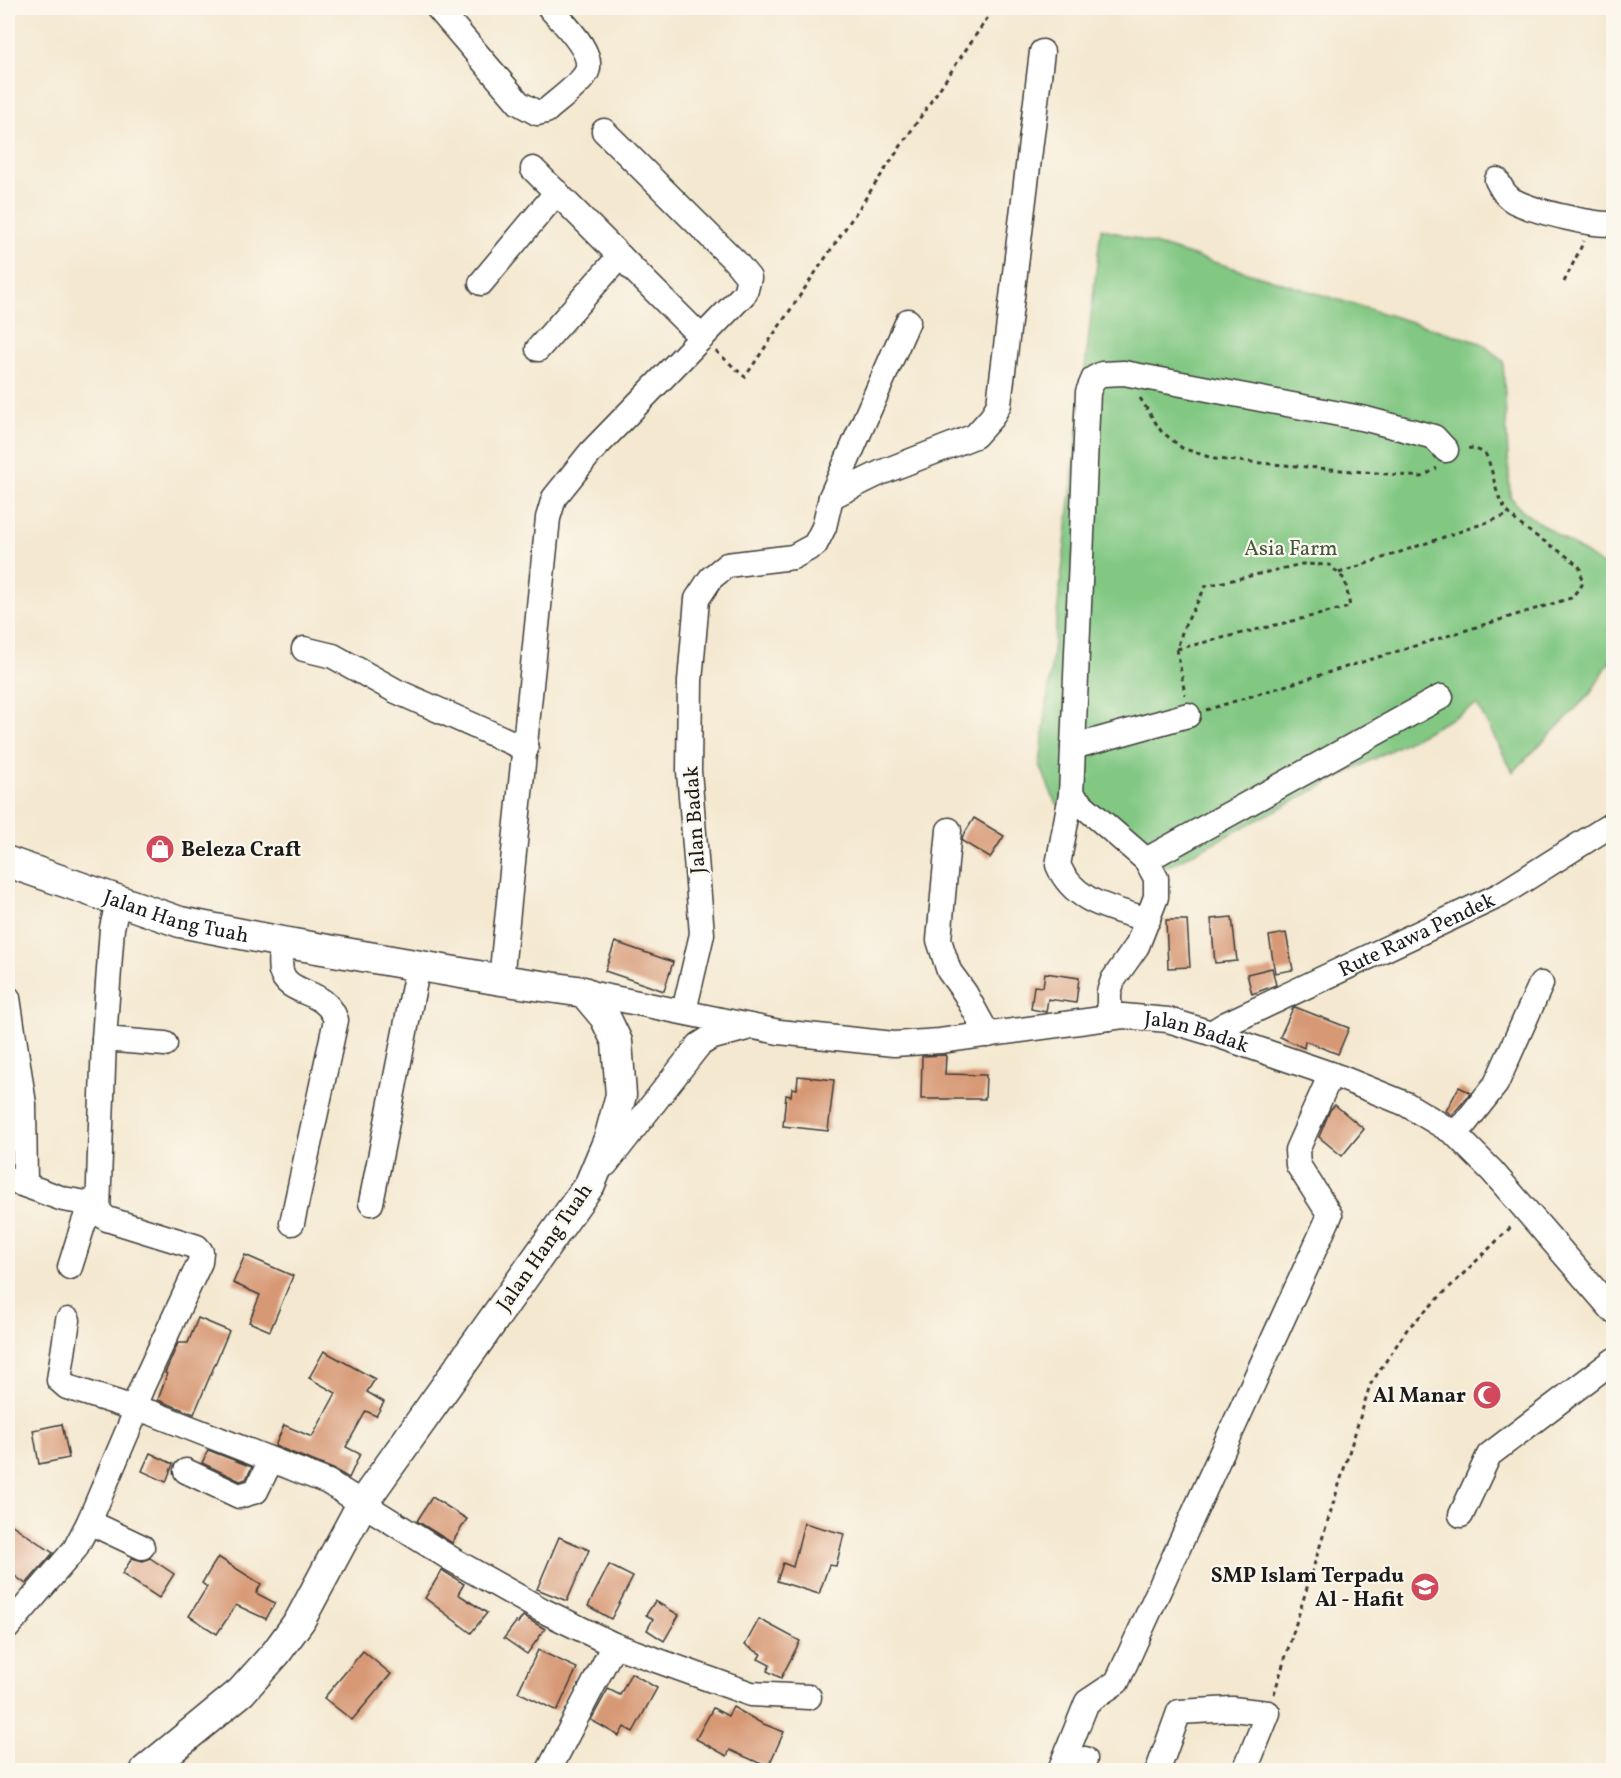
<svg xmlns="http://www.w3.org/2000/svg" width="1621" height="1778" font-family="Vollkorn,serif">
<rect width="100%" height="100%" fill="#fbf7ec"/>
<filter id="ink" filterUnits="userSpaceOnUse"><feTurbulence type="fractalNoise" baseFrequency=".0167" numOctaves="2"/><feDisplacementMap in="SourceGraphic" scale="12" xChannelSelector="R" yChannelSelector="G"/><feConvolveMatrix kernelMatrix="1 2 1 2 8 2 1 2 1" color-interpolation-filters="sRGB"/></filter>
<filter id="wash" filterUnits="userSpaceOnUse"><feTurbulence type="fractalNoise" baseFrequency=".008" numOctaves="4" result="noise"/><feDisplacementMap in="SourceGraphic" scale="24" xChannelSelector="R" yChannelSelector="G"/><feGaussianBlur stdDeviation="1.35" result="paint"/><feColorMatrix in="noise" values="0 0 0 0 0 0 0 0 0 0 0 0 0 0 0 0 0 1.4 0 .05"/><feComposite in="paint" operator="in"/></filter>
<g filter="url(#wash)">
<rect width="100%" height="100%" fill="#f4e8d0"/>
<!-- green -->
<polygon fill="#82c883" stroke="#4f7250" stroke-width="1.5" points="1101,228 1481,343 1503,361 1510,496 1522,511 1614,573 1613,656 1590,694 1513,772 1477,705 1167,867 1055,802 1040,765"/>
<g id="blocks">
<!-- building -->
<g fill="#d79875">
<polygon points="974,818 1004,836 990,858 962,841 963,836"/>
<polygon points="1232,917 1237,961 1215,963 1211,919"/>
<polygon points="1166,920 1187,920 1190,967 1168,968"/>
<polygon points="1286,933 1293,970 1275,973 1269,936"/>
<polygon points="615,942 673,962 664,991 605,971"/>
<polygon points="1272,968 1276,985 1252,994 1247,974"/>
<polygon points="1045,973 1079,978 1076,1003 1048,999 1046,1012 1031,1009 1034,986 1043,987"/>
<polygon points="1295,1007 1349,1028 1338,1054 1305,1041 1304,1048 1280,1037 1293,1008"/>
<polygon points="946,1055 945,1074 986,1075 985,1099 921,1099 922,1056"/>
<polygon points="798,1076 834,1080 828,1131 783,1126 786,1095 791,1096 792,1088 797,1089"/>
<polygon points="1459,1087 1471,1093 1452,1115 1446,1111"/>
<polygon points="1335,1105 1364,1129 1342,1156 1319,1137 1330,1110"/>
<polygon points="245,1255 293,1276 270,1331 249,1322 260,1295 233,1283"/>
<polygon points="198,1318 229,1331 194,1414 158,1400 167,1374 165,1373 178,1343 188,1343"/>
<polygon points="324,1351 375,1379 367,1392 384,1402 376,1416 366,1411 346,1447 360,1454 349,1478 333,1469 275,1446 284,1425 312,1437 336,1393 309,1378"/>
<polygon points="62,1424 69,1458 39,1464 33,1430"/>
<polygon points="208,1450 252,1467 246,1479 240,1481 202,1463"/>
<polygon points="150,1453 173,1464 166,1482 142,1471"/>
<polygon points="432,1497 467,1519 452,1543 417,1521"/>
<polygon points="8,1522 53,1553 26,1584 8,1571"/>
<polygon points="804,1523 844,1534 836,1566 829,1565 819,1594 777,1581 783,1563 793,1567"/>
<polygon points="559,1537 589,1550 567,1601 537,1589"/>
<polygon points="218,1557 261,1584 256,1593 275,1603 266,1619 236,1605 217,1634 189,1616 207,1587 202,1583"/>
<polygon points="132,1558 143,1561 150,1558 174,1574 159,1598 122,1574"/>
<polygon points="609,1565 633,1577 611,1619 588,1606"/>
<polygon points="442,1570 464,1584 458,1594 487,1613 471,1633 425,1598"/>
<polygon points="655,1601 679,1615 664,1641 647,1630 653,1619 646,1615"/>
<polygon points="523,1616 545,1629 527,1654 504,1638 516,1622 518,1623"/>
<polygon points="759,1619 800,1641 781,1678 767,1671 770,1665 758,1659 761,1654 745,1645"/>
<polygon points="538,1650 577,1668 557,1711 518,1692"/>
<polygon points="363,1651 391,1674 352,1720 324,1698"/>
<polygon points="631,1673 657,1688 633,1732 624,1727 619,1736 591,1720 608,1689 620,1695"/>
<polygon points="733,1707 761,1723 784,1732 768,1767 730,1750 727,1756 696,1739 713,1708 728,1716"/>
</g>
</g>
</g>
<g filter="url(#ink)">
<use href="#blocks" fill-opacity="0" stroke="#3c3b37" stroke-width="1.5"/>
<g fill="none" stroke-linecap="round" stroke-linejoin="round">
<!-- minor casing -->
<g stroke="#3c3b37" stroke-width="27">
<g id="minor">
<path d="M 438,8 L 519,103 L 537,113 L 546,111 C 556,102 578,86 585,75 C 599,55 562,22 550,8"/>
<polyline points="533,169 702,338"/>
<path d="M 1497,180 C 1502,190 1507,199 1518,203 C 1533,210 1600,228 1614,223"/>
<polyline points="481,283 557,192"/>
<polyline points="538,349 620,256"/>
<polyline points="831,497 880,473 975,436 992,417 999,404 1042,52"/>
<polyline points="304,649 333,656 396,691 526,749"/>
<polyline points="1073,747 1188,715"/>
<polyline points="1071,795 1146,860 1156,878 1156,897 1137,946 1113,980 1109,992 1109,1018"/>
<polyline points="949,830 939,940 949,971 965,993 988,1035"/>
<polyline points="1146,860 1441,697"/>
<polyline points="118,902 112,928 104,1039 98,1211 107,1219 197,1247 201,1252 200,1262 143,1385 138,1397 137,1409 152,1413 328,1482 453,1560 542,1610 614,1645 751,1694 809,1697"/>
<path d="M 1148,920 C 1112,908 1074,903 1058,865 L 1071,795 L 1088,392 L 1094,378 L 1102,374 L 1124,373 L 1366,419 L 1434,437 L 1446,450"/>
<path d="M 282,942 C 281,951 279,962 281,971 C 288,997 325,987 336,1020 L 292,1223"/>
<polyline points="501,980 548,518 554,498 591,452 745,293 749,278 735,261 604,131"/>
<path id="s1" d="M 584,992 L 779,1032 L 894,1044 L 940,1041 L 1123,1016 L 1168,1020 L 1211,1033 L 1342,1078 L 1406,1104 L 1454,1133 L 1492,1171 L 1614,1312"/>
<polyline points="8,998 24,1104 25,1185"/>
<polyline points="684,1011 702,934 689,771 690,681 697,599 711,578 727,565 793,557 815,545 824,527 831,497 908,321"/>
<path id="s2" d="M 1211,1033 L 1226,1024 L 1500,895 L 1614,823"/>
<polyline points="104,1039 165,1044"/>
<polyline points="1454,1133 1465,1123 1496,1084 1541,984"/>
<polyline points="606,1164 699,1045 710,1038 747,1028"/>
<polyline points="8,1179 63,1199 98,1205"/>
<polyline points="371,1203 418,966"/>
<polyline points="70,1267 84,1222 87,1218 98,1211"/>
<polyline points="186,1471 239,1496 256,1491 271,1460"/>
<polyline points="1461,1515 1489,1455 1614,1360"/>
<polyline points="89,1522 142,1547"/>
<polyline points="8,1627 75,1549 89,1522 137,1409 67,1387 59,1380 68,1320"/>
<polyline points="549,1770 614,1645"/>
<polyline points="1060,1770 1087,1702 1117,1682 1330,1215 1298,1165 1297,1150 1331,1074"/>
<polyline points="1081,1770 1085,1759"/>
<polyline points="1158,1770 1179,1712 1232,1709 1268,1713 1245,1770"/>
</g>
</g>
<!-- major casing -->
<g stroke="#3c3b37" stroke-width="33">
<g id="major">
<path id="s3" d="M 8,862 L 180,922 L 282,942 L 501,980 L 584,992 L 605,1017 L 617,1042 L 621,1095 L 609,1139 L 590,1184 L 362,1504 L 300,1620 L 276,1653 L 241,1692 L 146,1770"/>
</g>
</g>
<!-- path -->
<g stroke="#3c3b37" stroke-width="3" stroke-dasharray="4.5 4.5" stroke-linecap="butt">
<polyline points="1564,282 1584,241"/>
<polyline points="716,351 745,377 994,8"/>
<polyline points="1140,398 1161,431 1182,448 1215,459 1422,477 1437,468"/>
<polyline points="1339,573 1511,514"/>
<polyline points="1177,649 1350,607 1345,580 1330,565 1302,564 1206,586 1183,629 1177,649 1185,695"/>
<path d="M 1206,710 L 1571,598 L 1582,585 L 1581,569 C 1557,543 1519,534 1501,502 C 1494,488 1493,468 1485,453 L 1473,448 L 1465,449"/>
<polyline points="1274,1694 1370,1385 1408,1328 1513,1225"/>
</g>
<!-- minor -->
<use href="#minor" stroke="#fff" stroke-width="24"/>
<!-- major -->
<use href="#major" stroke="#fff" stroke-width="30"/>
</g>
</g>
<!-- icons -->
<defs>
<g id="shop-disc" transform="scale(1.5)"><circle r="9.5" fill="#d1495b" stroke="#fbf7ec"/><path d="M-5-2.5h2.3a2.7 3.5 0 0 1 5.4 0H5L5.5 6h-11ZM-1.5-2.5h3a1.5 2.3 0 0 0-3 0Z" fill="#fff"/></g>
<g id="mosque-disc" transform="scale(1.5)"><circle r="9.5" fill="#d1495b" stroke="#fbf7ec"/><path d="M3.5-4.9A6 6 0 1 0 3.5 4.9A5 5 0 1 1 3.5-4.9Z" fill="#fff"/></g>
<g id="school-disc" transform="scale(1.5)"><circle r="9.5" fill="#d1495b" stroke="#fbf7ec"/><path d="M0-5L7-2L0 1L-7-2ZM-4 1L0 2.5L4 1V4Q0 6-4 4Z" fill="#fff"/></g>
</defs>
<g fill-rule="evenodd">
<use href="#shop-disc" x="160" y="849"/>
<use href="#mosque-disc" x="1487" y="1395"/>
<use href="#school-disc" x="1425" y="1587"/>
</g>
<g text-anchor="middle" stroke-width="4.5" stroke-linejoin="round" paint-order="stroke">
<!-- park labels -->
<g font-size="21" fill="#405840" stroke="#fbf7ec">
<text x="1291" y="555">Asia Farm</text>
</g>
<!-- street labels -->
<g font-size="21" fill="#1c1c1c" stroke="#fbf7ec">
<text transform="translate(694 820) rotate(-94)" y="7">Jalan Badak</text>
<text dy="7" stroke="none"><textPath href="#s3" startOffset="177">Jalan Hang Tuah</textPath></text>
<text dy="7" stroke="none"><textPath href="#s2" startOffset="228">Rute Rawa Pendek</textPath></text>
<text dy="7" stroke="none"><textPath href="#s1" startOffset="621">Jalan Badak</textPath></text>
<text transform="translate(544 1247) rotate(-55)" y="7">Jalan Hang Tuah</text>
</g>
<!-- poi labels -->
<g font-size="21" font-weight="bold" fill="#1c1c1c" stroke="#fbf7ec" text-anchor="end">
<text x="181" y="856" text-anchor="start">Beleza Craft</text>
<text x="1466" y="1402">Al Manar</text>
<text x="1404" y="1582">SMP Islam Terpadu<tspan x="1404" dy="24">Al - Hafit</tspan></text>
</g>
</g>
<!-- margin -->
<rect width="1621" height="1778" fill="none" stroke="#fbf7ec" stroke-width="30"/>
</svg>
